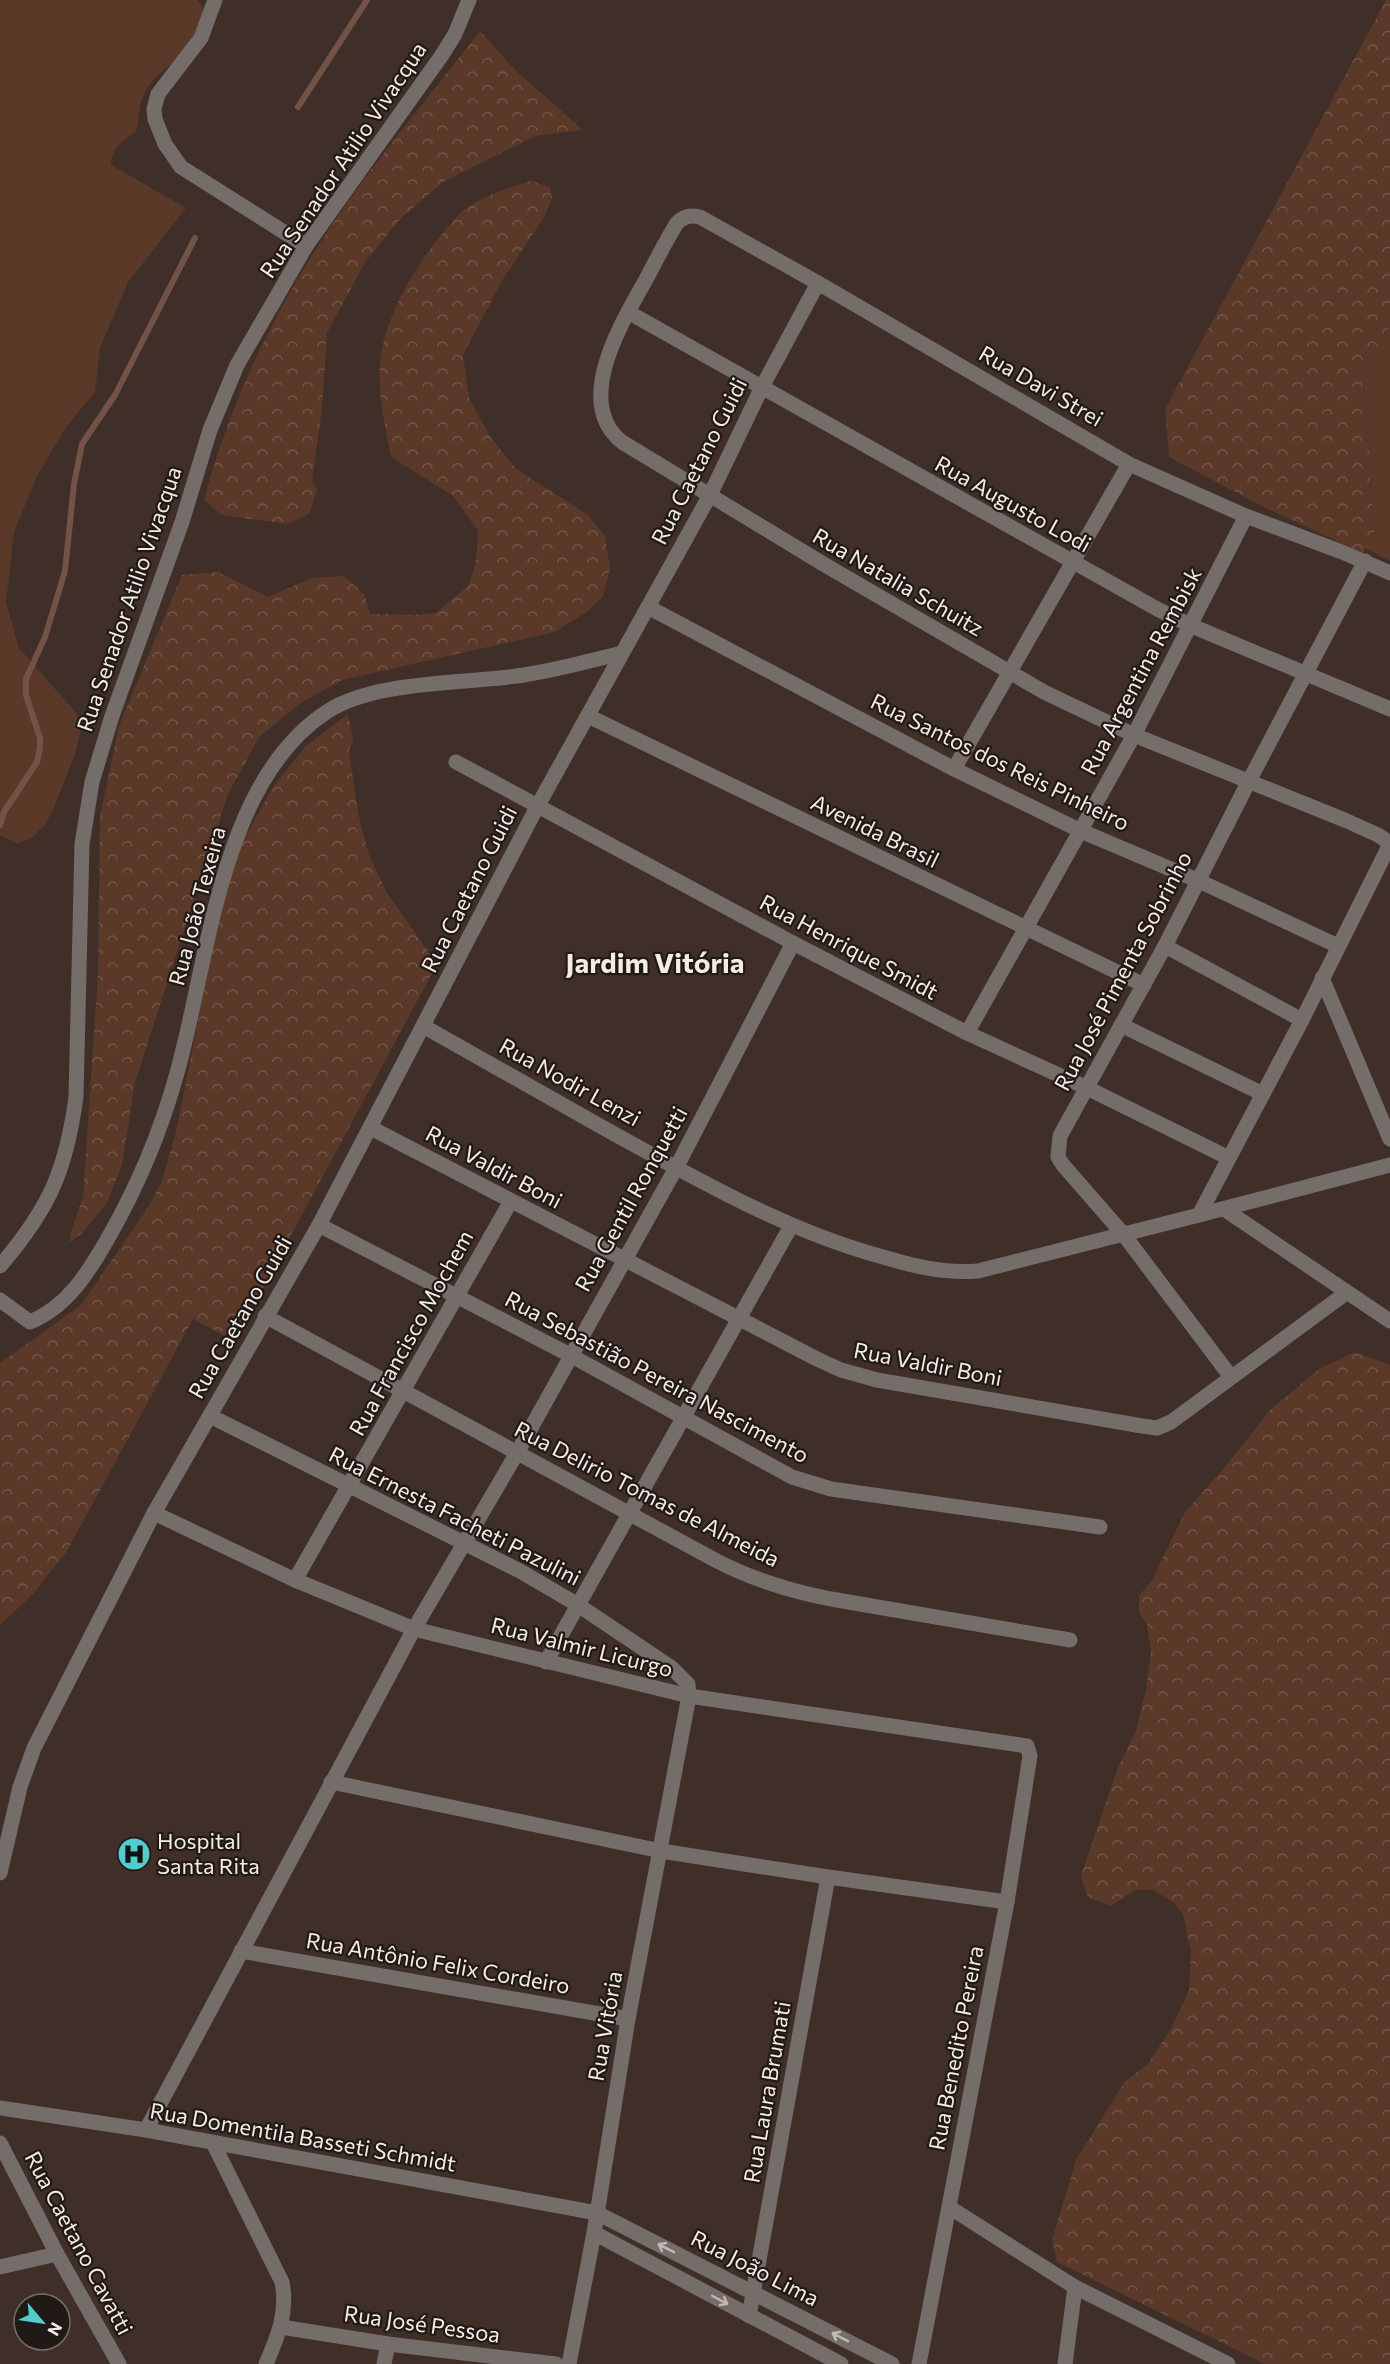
<svg xmlns="http://www.w3.org/2000/svg" width="1390" height="2364" font-family="Commissioner,sans-serif">
<defs>
<pattern id="forest-crowns" width="20" height="18" patternUnits="userSpaceOnUse" patternTransform="scale(1.5)"><rect width="20" height="18" fill="#5b3929"/><path d="M2 6a3 3 0 1 1 6 0M12 15a3 3 0 1 1 6 0" fill="none" stroke="#735648"/></pattern>
</defs>
<rect width="100%" height="100%" fill="#3f2f28"/>
<!-- grass -->
<g fill="#5b3929">
<path d="M 0,0 L 197,0 L 206,12 C 201,30 191,46 177,59 C 167,68 155,75 147,88 C 138,102 140,117 136,132 C 122,141 111,148 111,165 L 186,208 L 128,282 L 100,348 L 95,392 L 66,427 L 37,476 L 14,532 L 6,602 L 19,648 L 77,714 L 81,729 L 75,754 L 54,808 L 44,826 L 32,837 L 18,844 L 0,835 Z"/>
<polygon points="1390,326 1390,561 1365,548 1376,529 1371,499 1369,453 1363,409 1364,383 1375,348"/>
</g>
<!-- forest -->
<g fill="url(#forest-crowns)">
<polygon points="1386,0 1390,0 1390,326 1375,348 1364,383 1363,409 1369,453 1371,499 1376,529 1363,553 1264,507 1169,457 1165,409"/>
<path d="M 480,31 L 516,71 L 583,130 L 535,136 L 443,182 L 402,217 L 365,262 L 327,333 L 322,408 L 312,482 L 317,490 L 310,513 L 288,524 L 222,515 L 204,500 C 231,398 280,299 340,213 C 384,150 433,92 480,31 Z"/>
<path d="M 531,181 L 550,187 L 552,198 L 545,216 L 503,279 L 463,355 L 469,398 L 491,438 L 516,469 L 588,515 L 605,536 L 610,568 L 603,596 L 588,611 L 554,632 L 342,680 L 299,704 L 259,737 L 228,794 L 135,1082 L 122,1165 L 107,1203 L 81,1234 L 70,1242 L 70,1235 L 83,1197 L 98,973 L 100,817 L 119,726 L 182,575 L 218,572 L 268,597 L 312,578 L 344,576 L 364,594 L 370,614 L 414,615 L 436,613 L 469,585 L 476,563 L 478,531 L 453,496 L 391,457 C 385,424 376,390 381,356 C 388,309 418,262 448,227 C 453,222 458,214 464,210 C 484,196 507,188 531,181 Z"/>
<polygon points="348,714 353,739 349,751 358,813 369,855 387,893 437,964 234,1341 193,1319 67,1551 32,1595 0,1625 0,1363 81,1305 149,1206 162,1181 176,1132 213,946 237,852 274,785 306,746"/>
<polygon points="1355,1352 1390,1365 1390,2364 1265,2364 1057,2262 1052,2240 1076,2160 1125,2081 1148,2064 1170,2030 1189,1991 1191,1952 1183,1914 1173,1902 1153,1890 1136,1890 1110,1906 1088,1897 1081,1876 1117,1770 1136,1731 1146,1690 1151,1652 1147,1624 1139,1613 1139,1596 1152,1580 1184,1514 1230,1461 1270,1410 1319,1369"/>
</g>
<g fill="none" stroke-linecap="round" stroke-linejoin="round">
<!-- stream -->
<g stroke="#725345" stroke-width="6">
<polyline points="298,107 367,0"/>
<polyline points="0,825 4,812 37,762 40,748 40,738 26,695 26,679 45,637 65,571 74,484 82,444 115,395 195,238"/>
</g>
<!-- minor -->
<g stroke="#756d69" stroke-width="15">
<polyline points="215,0 201,38 158,94 154,109 155,119 165,144 181,167 306,246"/>
<polyline points="628,312 1159,610 1192,626 1390,709"/>
<path d="M 1390,573 L 1342,552 L 1246,516 L 1129,464 L 818,283 L 700,217 C 690,215 684,216 677,223 C 665,242 655,263 644,283 C 621,324 573,403 622,442 L 825,565 L 1044,692 L 1134,735 L 1347,821 L 1378,835 L 1390,843"/>
<polyline points="648,607 954,769 1081,831 1199,881 1338,946"/>
<polyline points="588,716 1144,985"/>
<polyline points="456,762 793,943 967,1033 1085,1087 1229,1158"/>
<polyline points="954,769 1129,464"/>
<polyline points="1165,946 1302,1020"/>
<polyline points="1322,978 1390,1139"/>
<polyline points="1121,1025 1263,1094"/>
<path d="M 423,1026 C 485,1061 547,1096 609,1131 C 695,1178 781,1228 876,1255 C 910,1265 942,1274 978,1271 L 1199,1215 L 1302,1020 L 1390,844"/>
<polyline points="967,1033 1134,735 1246,516"/>
<polyline points="371,1128 817,1359 841,1370 877,1380 1142,1426 1157,1428 1171,1422 1346,1293"/>
<polyline points="1224,1209 1390,1321"/>
<polyline points="1199,1215 1390,1165"/>
<polyline points="319,1225 570,1355 792,1477 831,1489 1100,1527"/>
<path d="M 0,1266 C 49,1209 66,1171 76,1097 L 82,844 L 92,782 L 112,716 L 182,522 L 210,430 L 237,365 L 306,246 L 442,55 L 455,34 L 469,0"/>
<path d="M 0,1300 L 30,1322 C 67,1307 88,1273 107,1240 C 137,1188 161,1131 177,1073 C 209,960 220,780 328,711 C 376,680 467,684 524,675 C 557,670 590,661 622,653"/>
<path d="M 265,1316 L 715,1560 C 753,1580 790,1591 831,1599 L 1070,1640"/>
<polyline points="1231,1377 1124,1235 1063,1165 1058,1157 1060,1136 1165,946 1249,781 1365,561"/>
<polyline points="210,1416 520,1571 578,1605 672,1668 688,1684 689,1696 628,2019 594,2233 569,2364"/>
<polyline points="154,1513 295,1580 414,1629 689,1696 1027,1746 1030,1756 1007,1902 919,2364"/>
<polyline points="295,1580 511,1201"/>
<polyline points="546,1662 791,1226"/>
<polyline points="331,1782 661,1851 828,1877 1007,1902"/>
<polyline points="0,1873 20,1787 34,1748 154,1513 319,1225 537,807 710,495 762,387 818,283"/>
<polyline points="241,1951 628,2019"/>
<polyline points="0,2108 146,2130 597,2213 892,2364"/>
<polyline points="146,2130 414,1629 517,1453 676,1168 793,943"/>
<polyline points="0,2143 57,2254 119,2364"/>
<path d="M 213,2143 L 282,2282 C 288,2312 278,2336 266,2364"/>
<polyline points="949,2207 1075,2287 1228,2364"/>
<polyline points="594,2233 841,2364"/>
<polyline points="0,2267 57,2254"/>
<polyline points="749,2316 828,1877"/>
<polyline points="281,2327 388,2344 556,2364"/>
<polyline points="384,2364 388,2344"/>
<polyline points="1065,2364 1075,2287"/>
</g>
</g>
<!-- one-way arrows -->
<defs><path id="oneway-shaft" d="M-6 0H5M1.5-3L5.5 0L1.5 3" fill="none" stroke-width="1.6" stroke-linecap="round" stroke-linejoin="round" transform="scale(1.5)"/></defs>
<g stroke="#c2b9b5">
<use href="#oneway-shaft" transform="translate(666 2248) rotate(-153)"/>
<use href="#oneway-shaft" transform="translate(720 2300) rotate(28)"/>
<use href="#oneway-shaft" transform="translate(840 2337) rotate(-153)"/>
</g>
<!-- icons -->
<defs>
<g id="hospital-disc" transform="scale(1.725)"><circle r="9.5" fill="#52cdce" stroke="#201916"/><path d="M-5-5h3v3.5h4V-5h3V5h-3V1.5h-4V5h-3Z" fill="#111"/></g>
</defs>
<g fill-rule="evenodd">
<use href="#hospital-disc" x="134" y="1854"/>
</g>
<g text-anchor="middle" stroke-width="4.5" stroke-linejoin="round" paint-order="stroke">
<!-- street labels -->
<g font-size="22" fill="#f6ece7" stroke="#201916">
<text transform="translate(343 160) rotate(-56)" y="8">Rua Senador Atilio Vivacqua</text>
<text transform="translate(1041 386) rotate(30)" y="8">Rua Davi Strei</text>
<text transform="translate(699 461) rotate(-63)" y="8">Rua Caetano Guidi</text>
<text transform="translate(1013 504) rotate(29)" y="8">Rua Augusto Lodi</text>
<text transform="translate(898 582) rotate(30)" y="8">Rua Natalia Schuitz</text>
<text transform="translate(129 599) rotate(-71)" y="8">Rua Senador Atilio Vivacqua</text>
<text transform="translate(1141 671) rotate(-62)" y="8">Rua Argentina Rembisk</text>
<text transform="translate(1000 762) rotate(26)" y="8">Rua Santos dos Reis Pinheiro</text>
<text transform="translate(875 831) rotate(26)" y="8">Avenida Brasil</text>
<text transform="translate(469 889) rotate(-63)" y="8">Rua Caetano Guidi</text>
<text transform="translate(197 906) rotate(-75)" y="8">Rua João Texeira</text>
<text transform="translate(849 947) rotate(28)" y="8">Rua Henrique Smidt</text>
<text transform="translate(1123 971) rotate(-62)" y="8">Rua José Pimenta Sobrinho</text>
<text transform="translate(570 1082) rotate(29)" y="8">Rua Nodir Lenzi</text>
<text transform="translate(494 1167) rotate(28)" y="8">Rua Valdir Boni</text>
<text transform="translate(631 1199) rotate(-61)" y="8">Rua Gentil Ronquetti</text>
<text transform="translate(240 1317) rotate(-60)" y="8">Rua Caetano Guidi</text>
<text transform="translate(411 1333) rotate(-61)" y="8">Rua Francisco Mochem</text>
<text transform="translate(928 1364) rotate(11)" y="8">Rua Valdir Boni</text>
<text transform="translate(657 1377) rotate(28)" y="8">Rua Sebastião Pereira Nascimento</text>
<text transform="translate(647 1494) rotate(27)" y="8">Rua Delirio Tomas de Almeida</text>
<text transform="translate(455 1516) rotate(27)" y="8">Rua Ernesta Facheti Pazulini</text>
<text transform="translate(582 1647) rotate(14)" y="8">Rua Valmir Licurgo</text>
<text transform="translate(438 1963) rotate(10)" y="8">Rua Antônio Felix Cordeiro</text>
<text transform="translate(605 2026) rotate(-80)" y="8">Rua Vitória</text>
<text transform="translate(956 2048) rotate(-79)" y="8">Rua Benedito Pereira</text>
<text transform="translate(767 2092) rotate(-80)" y="8">Rua Laura Brumati</text>
<text transform="translate(303 2137) rotate(10)" y="8">Rua Domentila Basseti Schmidt</text>
<text transform="translate(79 2243) rotate(62)" y="8">Rua Caetano Cavatti</text>
<text transform="translate(755 2268) rotate(27)" y="8">Rua João Lima</text>
<text transform="translate(422 2324) rotate(8)" y="8">Rua José Pessoa</text>
</g>
<!-- poi labels -->
<g font-size="22" fill="#f6ece7" stroke="#201916" text-anchor="start">
<text x="157" y="1849">Hospital<tspan x="157" dy="25">Santa Rita</tspan></text>
</g>
<!-- district labels -->
<g font-size="28" font-weight="bold" fill="#f6ece7" stroke="#201916">
<text x="655" y="973">Jardim Vitória</text>
</g>
</g>
<!-- north arrow -->
<g transform="translate(42 2322) rotate(119)"><circle r="28" fill="#201916" stroke="#766d6a" stroke-width="1.5"/>
<path d="M0-4.5L10 22L0 15L-10 22Z" fill="#52cdce"/>
<text y="-9" font-size="16" font-weight="bold" text-anchor="middle" fill="#f6ece7">N</text>
</g>
</svg>
